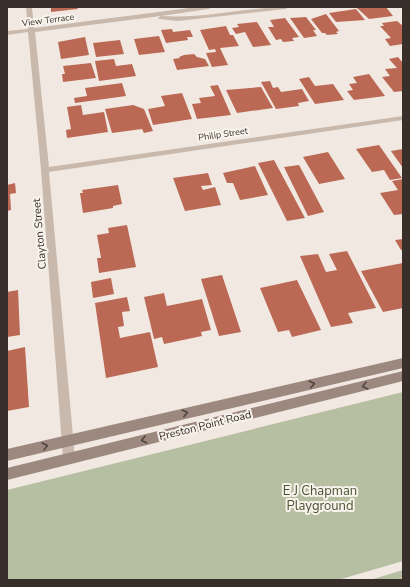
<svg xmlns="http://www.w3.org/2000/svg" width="410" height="587" font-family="'Nunito Sans',sans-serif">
<rect width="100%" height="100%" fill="#f1e9e1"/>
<!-- green -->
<g fill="#b6bfa2">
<polygon points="403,392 403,561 338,580 7,580 7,490"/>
<polygon points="403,570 403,580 370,580"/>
</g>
<!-- building -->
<g fill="#bb6955">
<polygon points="51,7 77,7 78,9 51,12"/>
<polygon points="386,7 393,16 369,19 357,8"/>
<polygon points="356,9 365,20 336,22 329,13"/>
<polygon points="326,14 339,31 336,32 338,34 327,35 325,33 322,33 311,19"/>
<polygon points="306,17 316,30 313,30 317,36 304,38 290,18"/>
<polygon points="285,18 299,37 292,38 294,41 283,42 281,39 276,40 268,27 274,27 270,20"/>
<polygon points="397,21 403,26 403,44 390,46 385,39 391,38 380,26 384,26 382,23"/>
<polygon points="257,22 271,45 253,47 245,32 236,34 232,28 239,27 237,24"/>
<polygon points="226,26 230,35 233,35 239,46 220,48 228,65 212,67 206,53 216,52 215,49 209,50 200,30"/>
<polygon points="172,29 173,32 190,30 193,37 187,37 188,40 166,43 161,30"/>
<polygon points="159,36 165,52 139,55 134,39"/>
<polygon points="85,37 89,55 61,59 58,42"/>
<polygon points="120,40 124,54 96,57 93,43"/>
<polygon points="194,54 197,57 205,59 209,66 177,70 173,59 180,58 179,57 184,55"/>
<polygon points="398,57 403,63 403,91 394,92 382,77 390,76 385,69 397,68 389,59"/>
<polygon points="114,59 116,66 132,64 136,76 99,81 95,61"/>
<polygon points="91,63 96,78 63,82 62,74 65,74 63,66"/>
<polygon points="369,74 385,96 354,100 347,91 353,90 349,84 357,83 353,77"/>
<polygon points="309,77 315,86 333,84 344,100 315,104 299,79"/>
<polygon points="270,81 273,88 278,87 281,92 302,89 309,101 298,103 299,106 276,109 261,82"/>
<polygon points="122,83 126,96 75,103 74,98 87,96 85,88"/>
<polygon points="218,85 231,115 197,119 192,104 201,103 199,98 215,96 210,86"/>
<polygon points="261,87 273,108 237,113 226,90"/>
<polygon points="182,93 192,119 153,125 148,109 165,106 161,96"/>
<polygon points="81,105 83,115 104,112 108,132 67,138 66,130 71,129 67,107"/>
<polygon points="133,105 144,109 153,131 144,133 142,129 112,133 105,109"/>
<polygon points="379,145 402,178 390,180 384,170 372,172 356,149"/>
<polygon points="403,149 403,168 391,151"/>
<polygon points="328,152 345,179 319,184 303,157"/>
<polygon points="274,160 305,218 287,221 258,163"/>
<polygon points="299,165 324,212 308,216 284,167"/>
<polygon points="255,166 268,195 240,200 233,183 227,183 223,173"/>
<polygon points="208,173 212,185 201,186 203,190 215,187 221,205 185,211 173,178"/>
<polygon points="403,179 403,214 394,215 380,193 398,190 392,181"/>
<polygon points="15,183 16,193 10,194 11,210 7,211 7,185"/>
<polygon points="118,185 122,204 113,206 113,208 83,213 80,193 83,193 82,190"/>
<polygon points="127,225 136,267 99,273 97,258 101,258 97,235 109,233 108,228"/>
<polygon points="403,239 403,250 401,250 395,240"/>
<polygon points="347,251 376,308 348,313 353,323 331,327 300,256 318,254 326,272 337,270 329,254"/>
<polygon points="403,263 403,308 383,312 361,271"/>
<polygon points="222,275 241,332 219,336 201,279"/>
<polygon points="111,278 114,294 93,298 91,282"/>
<polygon points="297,280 321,330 292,337 289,330 278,332 260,288"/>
<polygon points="18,290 20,335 7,337 7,292"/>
<polygon points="164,293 167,306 202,299 211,330 201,332 202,336 164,344 162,337 154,339 144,297"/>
<polygon points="127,297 130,311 122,312 124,326 118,327 120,338 150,332 158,367 106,378 95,303"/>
<polygon points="25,347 29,407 7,411 7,351"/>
</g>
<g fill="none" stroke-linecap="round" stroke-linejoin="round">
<!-- street -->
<path fill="#c9b9ad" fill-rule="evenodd" d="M 26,7 L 32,7 L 34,28 L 197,7 L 212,7 L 209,9 L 161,16 C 204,19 246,7 289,7 L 286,9 L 178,21 L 159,19 L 158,18 L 161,16 L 35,32 L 49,167 L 403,116 L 403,120 L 49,172 L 75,458 L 73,462 L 69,464 L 65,462 L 63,458 L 41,170 L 28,32 L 7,35 L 7,31 L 28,29 Z"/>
<!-- secondary -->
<g fill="#9c887f" fill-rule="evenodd">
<polygon points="403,358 403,368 7,461 7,449"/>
<polygon points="403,371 403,381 7,480 7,468"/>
</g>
</g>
<!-- one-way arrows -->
<defs><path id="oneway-chevron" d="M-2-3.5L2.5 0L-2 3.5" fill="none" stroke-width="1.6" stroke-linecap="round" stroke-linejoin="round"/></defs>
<g stroke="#514540">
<use href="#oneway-chevron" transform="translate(312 384) rotate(-13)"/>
<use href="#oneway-chevron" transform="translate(365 386) rotate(166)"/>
<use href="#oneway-chevron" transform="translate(185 413) rotate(-13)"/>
<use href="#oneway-chevron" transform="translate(144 440) rotate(166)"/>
<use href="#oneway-chevron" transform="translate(45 446) rotate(-14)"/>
</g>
<g text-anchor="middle" stroke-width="4" stroke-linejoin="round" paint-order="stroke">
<!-- far-street labels -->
<g font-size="9" fill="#382f2b" stroke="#f9f3ed">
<text transform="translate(48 20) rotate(-7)" y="3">View Terrace</text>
<text transform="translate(223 134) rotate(-8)" y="3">Philip Street</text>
</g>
<!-- street labels -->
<g font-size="11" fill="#382f2b" stroke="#f9f3ed">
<text transform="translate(39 234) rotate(-95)" y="4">Clayton Street</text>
<text transform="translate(205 425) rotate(-14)" y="4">Preston Point Road</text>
</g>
<!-- near-park labels -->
<g font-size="13" fill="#485431" stroke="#f9f3ed">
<text x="320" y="495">E J Chapman<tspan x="320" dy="15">Playground</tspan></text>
</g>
</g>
<!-- border -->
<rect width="410" height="587" fill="none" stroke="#382f2b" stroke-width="16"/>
</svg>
